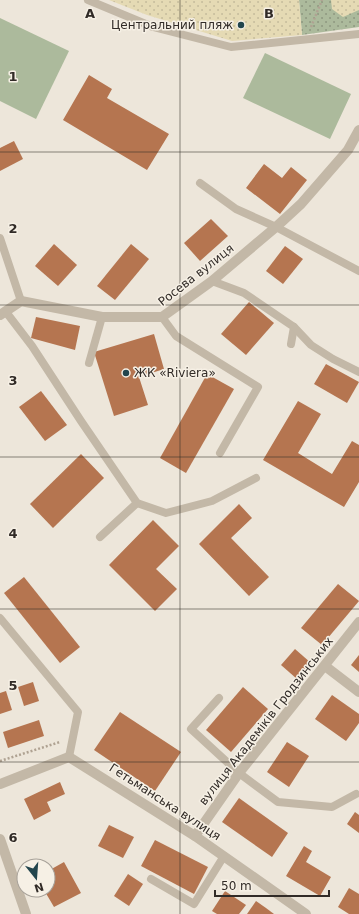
<svg xmlns="http://www.w3.org/2000/svg" width="359" height="914" font-family="'DejaVu Sans',sans-serif">
<defs>
<pattern id="green-dots" width="8" height="8" patternUnits="userSpaceOnUse"><rect width="8" height="8" fill="#acba9c"/><path d="M2 2h.1M6 6h.1" fill="none" stroke="#8d977f" stroke-width="1.8" stroke-linecap="round"/></pattern>
<pattern id="sand-dots" width="8" height="8" patternUnits="userSpaceOnUse"><rect width="8" height="8" fill="#e5dab4"/><path d="M2 2h.1M6 6h.1" fill="none" stroke="#c5bb9b" stroke-width="1.8" stroke-linecap="round"/></pattern>
</defs>
<rect width="100%" height="100%" fill="#ede6da"/>
<!-- green -->
<polygon fill="url(#green-dots)" points="299,0 359,0 359,27 302,35"/>
<!-- sand -->
<g fill="url(#sand-dots)">
<polygon points="109,0 299,0 302,35 232,41 147,15"/>
<polygon points="331,0 359,0 359,10 343,17 332,9"/>
</g>
<!-- pitch -->
<g fill="#acba9c">
<polygon points="0,18 69,51 36,119 0,101"/>
<polygon points="265,53 351,94 330,139 243,98"/>
</g>
<!-- building -->
<g fill="#b57550">
<polygon points="89,75 112,89 107,98 169,134 147,170 63,120"/>
<polygon points="14,141 23,159 0,171 0,148"/>
<polygon points="264,164 282,178 291,167 307,180 280,214 246,188"/>
<polygon points="211,219 228,236 200,261 184,243"/>
<polygon points="54,244 77,265 58,286 35,266"/>
<polygon points="131,244 149,259 115,300 97,286"/>
<polygon points="285,246 303,259 283,284 266,271"/>
<polygon points="249,302 274,323 246,355 221,334"/>
<polygon points="36,317 80,326 75,350 31,338"/>
<polygon points="154,334 164,369 139,377 148,405 114,416 94,352"/>
<polygon points="326,364 359,382 347,403 314,384"/>
<polygon points="207,374 234,389 186,473 160,458"/>
<polygon points="41,391 67,425 45,441 19,407"/>
<polygon points="298,401 321,414 298,453 332,474 352,441 359,445 359,482 344,507 263,460"/>
<polygon points="81,454 104,478 53,528 30,504"/>
<polygon points="239,504 252,518 231,538 269,577 249,596 199,544"/>
<polygon points="153,520 179,546 156,569 177,589 155,611 109,565"/>
<polygon points="24,577 80,647 60,663 4,593"/>
<polygon points="338,584 359,601 322,645 301,628"/>
<polygon points="295,649 311,663 297,679 281,665"/>
<polygon points="359,655 359,672 351,665"/>
<polygon points="33,682 39,701 24,706 18,687"/>
<polygon points="243,687 268,709 231,752 206,730"/>
<polygon points="6,691 12,710 0,714 0,693"/>
<polygon points="332,695 359,714 359,723 346,741 315,719"/>
<polygon points="120,712 181,752 155,791 94,750"/>
<polygon points="39,720 44,736 8,748 3,732"/>
<polygon points="287,742 309,756 289,787 267,772"/>
<polygon points="60,782 65,794 47,802 51,811 34,820 24,799"/>
<polygon points="239,798 288,833 272,857 222,822"/>
<polygon points="355,812 359,815 359,833 347,824"/>
<polygon points="109,825 134,837 123,858 98,846"/>
<polygon points="155,840 208,867 194,894 141,866"/>
<polygon points="304,846 312,851 306,862 331,877 320,896 286,876"/>
<polygon points="64,862 81,893 54,907 44,890 48,890 48,871"/>
<polygon points="128,874 143,884 129,906 114,896"/>
<polygon points="349,888 359,894 359,914 349,914 338,907"/>
<polygon points="225,891 246,905 239,914 217,914 212,911"/>
<polygon points="256,901 266,908 274,914 247,914"/>
</g>
<g fill="none" stroke-linecap="round" stroke-linejoin="round">
<!-- path -->
<g stroke="#afa292" stroke-width="2.5" stroke-dasharray="2 2" stroke-linecap="butt">
<polyline points="311,27 322,0"/>
<polyline points="0,761 60,742"/>
</g>
<!-- service -->
<g stroke="#c3b8a7" stroke-width="8">
<polyline points="88,0 153,27 231,47 359,34"/>
<polyline points="200,183 236,209 276,227 359,271"/>
<polyline points="0,238 21,301"/>
<polyline points="212,281 244,293 294,327 291,344"/>
<polyline points="6,312 32,346 81,421 137,503 166,513 212,501 256,478"/>
<polyline points="162,317 176,336 258,387 220,453"/>
<polyline points="294,327 311,345 333,359 359,372"/>
<polyline points="89,363 102,317"/>
<polyline points="100,537 137,503"/>
<polyline points="0,618 78,712 69,757"/>
<polyline points="219,698 191,729 239,773 278,802 332,807 356,794"/>
<polyline points="151,879 194,904 224,856"/>
</g>
<!-- minor -->
<g stroke="#c3b8a7" stroke-width="10">
<polyline points="0,315 21,301 102,317 162,317 212,281 276,227 301,204 348,150 359,130"/>
<polyline points="325,666 359,692"/>
<polyline points="0,784 69,757 195,836 306,914"/>
<polyline points="195,836 239,773 359,622"/>
<polyline points="0,839 26,914"/>
</g>
</g>
<!-- grid -->
<path fill="none" stroke="#312b27" stroke-width="1" stroke-opacity="0.55" d="M 180,0 L 180,914M 0,152 L 359,152M 0,305 L 359,305M 0,457 L 359,457M 0,609 L 359,609M 0,762 L 359,762"/>
<!-- markers -->
<g fill="#22454d" stroke="#f6f0e5" stroke-width="1.5">
<circle cx="241" cy="25" r="4"/>
<circle cx="126" cy="373" r="4"/>
</g>
<g text-anchor="middle" stroke-width="3" stroke-linejoin="round" paint-order="stroke">
<!-- poi labels -->
<g font-size="12" fill="#312b27" stroke="#f6f0e5" text-anchor="end">
<text x="233" y="29">Центральний пляж</text>
<text x="134" y="377" text-anchor="start">ЖК «Riviera»</text>
</g>
<!-- street labels -->
<g font-size="12" fill="#312b27" stroke="#f6f0e5">
<text transform="translate(196 275) rotate(-38)" y="4">Росева вулиця</text>
<text transform="translate(266 721) rotate(-52)" y="4">вулиця Академіків Гродзинських</text>
<text transform="translate(165 802) rotate(33)" y="4">Гетьманська вулиця</text>
</g>
</g>
<g font-size="13" text-anchor="middle" font-weight="bold" fill="#312b27" stroke="#f6f0e5" stroke-width="3" stroke-linejoin="round" paint-order="stroke">
<text x="90" y="18">A</text>
<text x="269" y="18">B</text>
<text x="13" y="81">1</text>
<text x="13" y="233">2</text>
<text x="13" y="385">3</text>
<text x="13" y="538">4</text>
<text x="13" y="690">5</text>
<text x="13" y="842">6</text>
</g>
<!-- north arrow -->
<g transform="translate(36 878) rotate(163)"><circle r="19" fill="#f6f0e5" stroke="#a7a199"/>
<path d="M0-3L7 15L0 10L-7 15Z" fill="#22454d"/>
<text y="-6" font-size="11" font-weight="bold" text-anchor="middle" fill="#312b27">N</text>
</g>
<!-- scale -->
<path d="M215 890v6h114v-6" fill="none" stroke="#312b27" stroke-width="2"/>
<text x="221" y="890" font-size="12" fill="#312b27" stroke="#f6f0e5" stroke-width="3" paint-order="stroke">50 m</text>
</svg>
